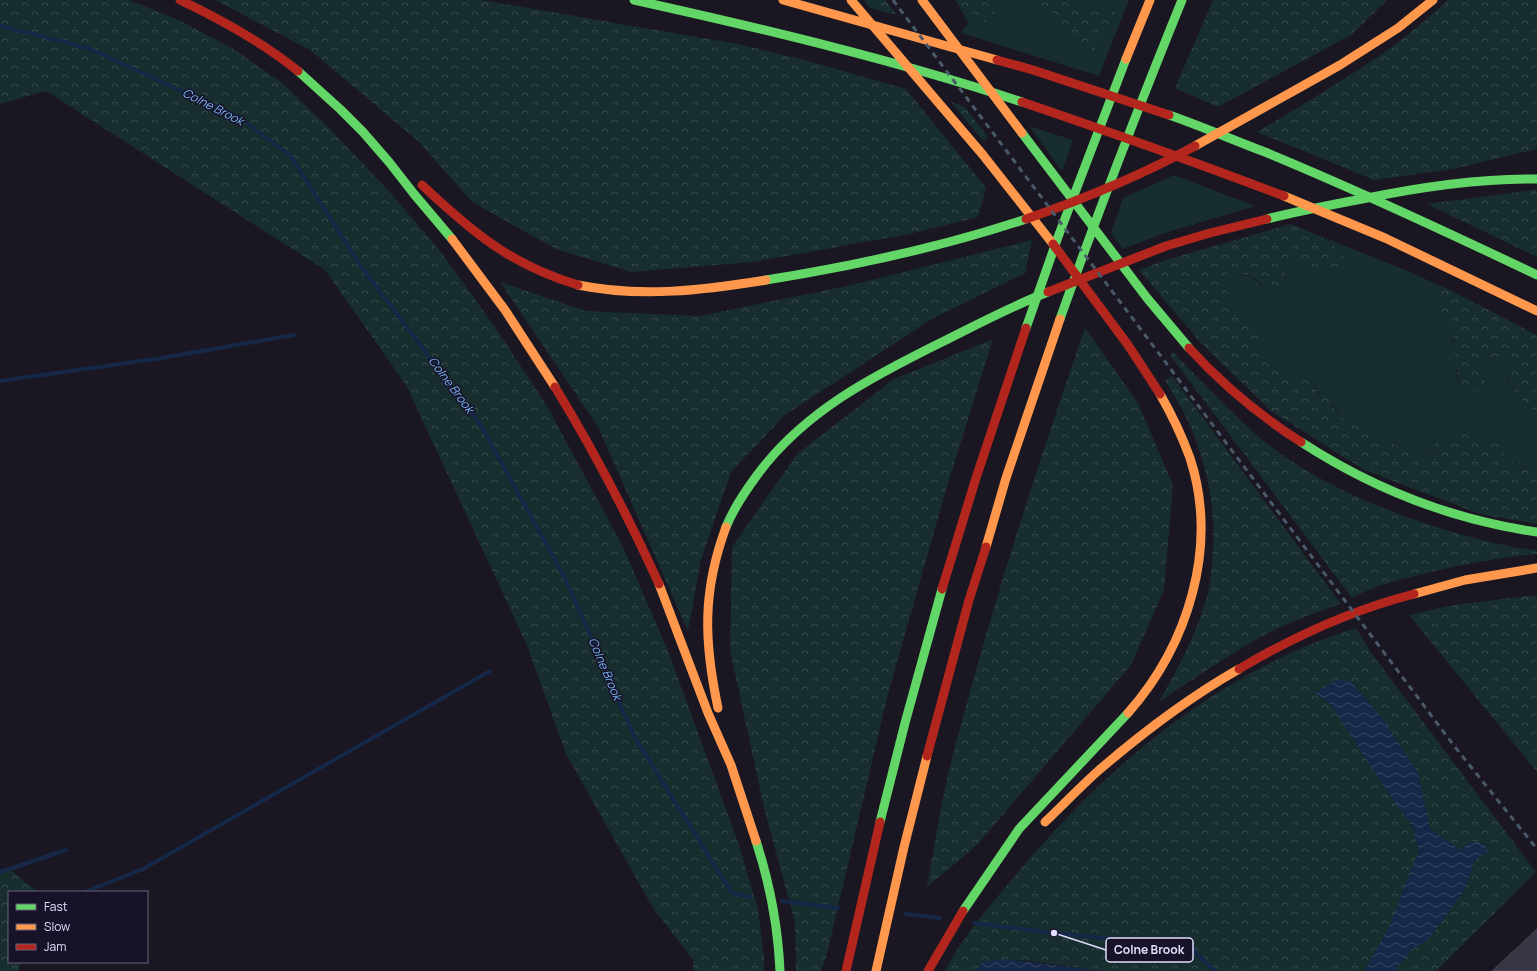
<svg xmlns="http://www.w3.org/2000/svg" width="1537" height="971" font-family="Manrope,sans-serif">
<defs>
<pattern id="forest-crowns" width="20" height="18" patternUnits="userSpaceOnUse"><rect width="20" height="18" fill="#172d2e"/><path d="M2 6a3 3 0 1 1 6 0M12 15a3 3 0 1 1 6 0" fill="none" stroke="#384b4d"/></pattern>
<pattern id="water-waves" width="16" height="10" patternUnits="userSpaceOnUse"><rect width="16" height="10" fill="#162848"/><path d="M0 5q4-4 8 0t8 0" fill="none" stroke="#384763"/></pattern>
</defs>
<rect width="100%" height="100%" fill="#1a1722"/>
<!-- green -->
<g fill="#172d2e">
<polygon points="1005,0 1030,0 1057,16 1081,53 1115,11 1075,9 1079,0 1129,0 1099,76 961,33 968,23 959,6 985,23"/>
<polygon points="1029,126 1073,140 1062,171"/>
<polygon points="1174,175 1255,206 1165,233 1123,249 1111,233 1123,198"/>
<path d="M 1318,235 L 1403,269 L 1448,289 L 1438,293 L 1442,303 L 1446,324 L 1453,331 L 1456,375 L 1460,382 L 1486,383 L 1481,373 L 1480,364 C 1490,355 1497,354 1507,361 L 1508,370 L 1506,378 C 1513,388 1524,407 1537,410 L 1537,463 L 1523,468 L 1506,459 L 1505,452 L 1509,440 L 1492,440 L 1469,434 L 1457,434 L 1448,438 L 1425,459 L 1386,440 L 1377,439 L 1368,430 L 1341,417 L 1333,404 L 1320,396 L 1313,381 L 1302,378 L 1290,377 L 1278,370 L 1260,352 L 1261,340 L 1246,318 L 1236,313 L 1222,281 L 1229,274 C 1245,274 1252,274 1262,286 L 1284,282 L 1285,272 L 1291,264 L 1303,262 L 1317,270 L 1345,271 L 1344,259 L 1333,245 Z"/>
</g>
<!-- forest -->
<g fill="url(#forest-crowns)">
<polygon points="0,0 129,0 181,21 235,50 281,82 331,130 388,190 441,252 497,330 547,406 624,549 668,651 739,845 758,909 764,956 764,971 693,971 693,960 653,908 566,754 526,643 406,385 325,270 46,91 0,104"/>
<polygon points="215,0 481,0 738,44 805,60 906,89 986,188 978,217 909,234 754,262 631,272 556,249 472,202 419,142 310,50"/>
<polygon points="864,0 885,0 897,15 870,8"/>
<polygon points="955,0 1005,0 985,23 959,6"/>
<polygon points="1030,0 1079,0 1075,9 1116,11 1091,56 1081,53 1057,16"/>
<polygon points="1213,0 1387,0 1351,35 1218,107 1175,88"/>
<path d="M 1448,0 L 1537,0 L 1537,149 L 1453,169 L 1374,180 L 1257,132 C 1323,92 1392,54 1448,0 Z"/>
<polygon points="951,102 965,107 988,137 983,141"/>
<polygon points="1537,190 1537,257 1427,204 1533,190"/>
<path d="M 1291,224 C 1306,230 1338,241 1344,259 C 1345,262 1345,268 1345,271 C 1335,273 1328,273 1319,271 C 1304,267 1309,261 1291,264 L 1285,272 L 1284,282 L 1280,291 C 1265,293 1265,286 1255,278 C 1249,273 1237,274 1229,274 L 1223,281 L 1236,313 L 1246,318 L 1266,332 L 1261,340 L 1260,352 L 1278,370 L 1290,377 L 1302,378 L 1313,381 L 1319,396 L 1328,399 L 1341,417 L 1368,430 L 1377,439 L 1386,440 L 1425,459 L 1434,452 L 1436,441 L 1457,434 L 1469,434 L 1492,440 L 1500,437 L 1509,440 L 1505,452 L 1506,459 L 1523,468 L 1537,463 L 1537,524 L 1480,514 L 1364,470 L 1271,411 L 1201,343 L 1139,270 L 1169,259 Z"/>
<polygon points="1032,240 1025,273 932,319 785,415 731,472 701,560 688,631 598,427 500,282 586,311 699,316 852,285"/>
<path d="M 1448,289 L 1537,335 L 1537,410 C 1524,407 1513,388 1506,377 L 1508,370 L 1507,361 C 1497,354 1490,355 1480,364 L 1481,373 L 1486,383 L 1480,390 C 1478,390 1473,391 1471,390 C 1450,383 1456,348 1453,331 L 1446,325 L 1435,308 L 1442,303 L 1438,293 Z"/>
<path d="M 1085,328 L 1138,403 L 1173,485 L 1164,590 L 1131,665 L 977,845 L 927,887 C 935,843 942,795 954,751 C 991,608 1037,467 1085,328 Z"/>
<polygon points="993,339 946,490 888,694 826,958 821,971 796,971 795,922 765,812 730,650 732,547 797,454 894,379"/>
<path d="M 1173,352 C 1191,371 1210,390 1228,408 C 1243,422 1257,437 1274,449 C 1331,491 1406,520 1475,538 C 1495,543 1516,549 1537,550 L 1537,554 C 1501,557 1466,564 1431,572 C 1403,579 1377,584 1352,598 L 1170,355 Z"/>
<path d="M 1172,376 L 1341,604 C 1315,613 1289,622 1264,635 C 1228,655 1193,679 1159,702 C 1176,671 1192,643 1203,609 C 1209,594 1211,578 1212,561 C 1217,513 1208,467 1189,423 C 1182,408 1173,394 1165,380 Z"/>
<polygon points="1537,595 1537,772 1409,615 1453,605"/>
<path d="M 1356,628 L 1372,654 L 1536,872 L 1436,971 L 1103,971 L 1022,960 L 979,966 L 976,971 L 945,971 C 963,936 990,905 1015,876 C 1105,767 1219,671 1356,628 Z"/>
<polygon points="8,868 38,892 9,892 9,962 21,962 18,971 0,971 0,870"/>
</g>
<!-- water -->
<g fill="url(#water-waves)">
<polygon points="1339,679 1351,682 1384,720 1418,773 1430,829 1461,850 1471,841 1484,844 1488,852 1475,860 1464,891 1428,940 1411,950 1395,971 1364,971 1390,926 1407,879 1419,851 1412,826 1380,781 1331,704 1315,693"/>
<polygon points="1007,959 1103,971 976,971 982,962"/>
</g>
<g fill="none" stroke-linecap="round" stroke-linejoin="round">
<!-- stream -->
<g stroke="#162848" stroke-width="4">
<polyline points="0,26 88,48 238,117 290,155 360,265 480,424 565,578 634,736 732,893 750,897"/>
<polyline points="0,381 162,358 294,335"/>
<polyline points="0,872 66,850"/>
<polyline points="85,892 143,869 490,671"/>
<polyline points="782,901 838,908"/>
<polyline points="906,914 940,918"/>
<polyline points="974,923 1054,933 1190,947 1215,971"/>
</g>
</g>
<!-- building -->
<polygon fill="#393644" stroke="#474355" points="1537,929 1537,971 1492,971"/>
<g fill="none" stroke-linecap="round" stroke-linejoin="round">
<!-- fast -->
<g stroke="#63d668" stroke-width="9">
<path d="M 634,0 C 765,29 895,60 1022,102"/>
<polyline points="298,71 340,109 363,132 389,162 414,194 452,239"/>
<path d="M 1169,115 C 1201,126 1233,140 1265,152 C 1357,190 1447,232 1537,275"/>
<polyline points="1022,133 1147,298 1189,348"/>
<path d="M 1267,219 C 1298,211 1330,205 1362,199 C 1420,187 1478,178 1537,179"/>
<path d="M 766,280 C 854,266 942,247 1026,219"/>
<path d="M 1060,319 C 1098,212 1139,106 1182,0"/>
<polyline points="1026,328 1058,237 1126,59"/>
<path d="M 1301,442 C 1372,488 1453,520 1537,532"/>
<path d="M 726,527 C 733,510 744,493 755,478 C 802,412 873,376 944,341 C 978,324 1012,306 1048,292"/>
<polyline points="880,822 905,723 942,589"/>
<path d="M 756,841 C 770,884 778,926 780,971"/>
<polyline points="963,911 1019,829 1128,713"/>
</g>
<!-- slow -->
<g stroke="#ff974d" stroke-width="9">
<polyline points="783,0 997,60"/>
<polyline points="851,0 983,155 1053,244"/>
<polyline points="922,0 1022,133"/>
<polyline points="1126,59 1150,0"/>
<polyline points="1195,146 1340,65 1398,28 1433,0"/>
<polyline points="1284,196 1385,238 1537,311"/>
<polyline points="452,239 505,310 555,387"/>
<path d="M 578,285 C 641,298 704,290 766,280"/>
<polyline points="986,547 1006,478 1060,319"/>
<polyline points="659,584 708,713 731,765 756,841"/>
<polyline points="1414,594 1465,580 1537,568"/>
<path d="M 718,708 C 704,642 702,592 726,527"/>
<path d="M 1128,713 C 1188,645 1219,547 1190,458 C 1182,436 1172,415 1160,394"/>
<path d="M 1045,822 C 1063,805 1080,787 1098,771 C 1142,733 1188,698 1239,669"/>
<polyline points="876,971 904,847 927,756"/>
</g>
<!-- jam -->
<g stroke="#b3261e" stroke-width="9">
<path d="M 180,0 C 222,20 262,42 298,71"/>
<polyline points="997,60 1033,70 1169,115"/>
<path d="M 1022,102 C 1110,132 1197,163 1284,196"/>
<path d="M 422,185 C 472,232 511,265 578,285"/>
<path d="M 1026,219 C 1084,199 1140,176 1195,146"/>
<polyline points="1053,244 1128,345 1160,394"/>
<polyline points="1048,292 1166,246 1210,233 1267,219"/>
<path d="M 1189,348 C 1222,384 1260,416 1301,442"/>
<path d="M 555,387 C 594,451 628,516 659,584"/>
<polyline points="942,589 976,478 1026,328"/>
<path d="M 1239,669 C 1293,637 1352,610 1414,594"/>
<polyline points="927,756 969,600 986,547"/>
<polyline points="846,971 880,822"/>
<polyline points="928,971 963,911"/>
</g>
<!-- rail -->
<polyline stroke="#495969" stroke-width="3" stroke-dasharray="6 5" stroke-linecap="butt" points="893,0 1455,747 1537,849"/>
</g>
<g text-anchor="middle" stroke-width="3" stroke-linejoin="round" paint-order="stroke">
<!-- water labels -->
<g font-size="12" font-style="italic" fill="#74b3f1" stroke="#171227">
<text transform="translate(213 107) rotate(27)" y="4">Colne Brook</text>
<text transform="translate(451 385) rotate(53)" y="4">Colne Brook</text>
<text transform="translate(605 669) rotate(67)" y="4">Colne Brook</text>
</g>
</g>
<!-- callouts -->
<path fill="none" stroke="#e1dcfc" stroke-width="1.5" d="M1054 933L1106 950"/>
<circle fill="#e1dcfc" stroke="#171227" stroke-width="1.5" cx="1054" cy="933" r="4"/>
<rect fill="#171227" stroke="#e1dcfc" stroke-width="1.5" x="1106" y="938" width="87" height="24" rx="4"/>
<g font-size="12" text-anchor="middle" font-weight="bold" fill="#e1dcfc">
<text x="1149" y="954">Colne Brook</text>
</g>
<!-- legend -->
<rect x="8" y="891" width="140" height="72" fill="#171227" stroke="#68637c"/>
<rect x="16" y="904" width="20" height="6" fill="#63d668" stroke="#68637c"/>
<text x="44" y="911" font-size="12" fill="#e1dcfc">Fast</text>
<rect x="16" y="924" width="20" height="6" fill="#ff974d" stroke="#68637c"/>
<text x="44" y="931" font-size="12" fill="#e1dcfc">Slow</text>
<rect x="16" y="944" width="20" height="6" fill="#b3261e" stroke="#68637c"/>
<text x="44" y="951" font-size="12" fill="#e1dcfc">Jam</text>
</svg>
